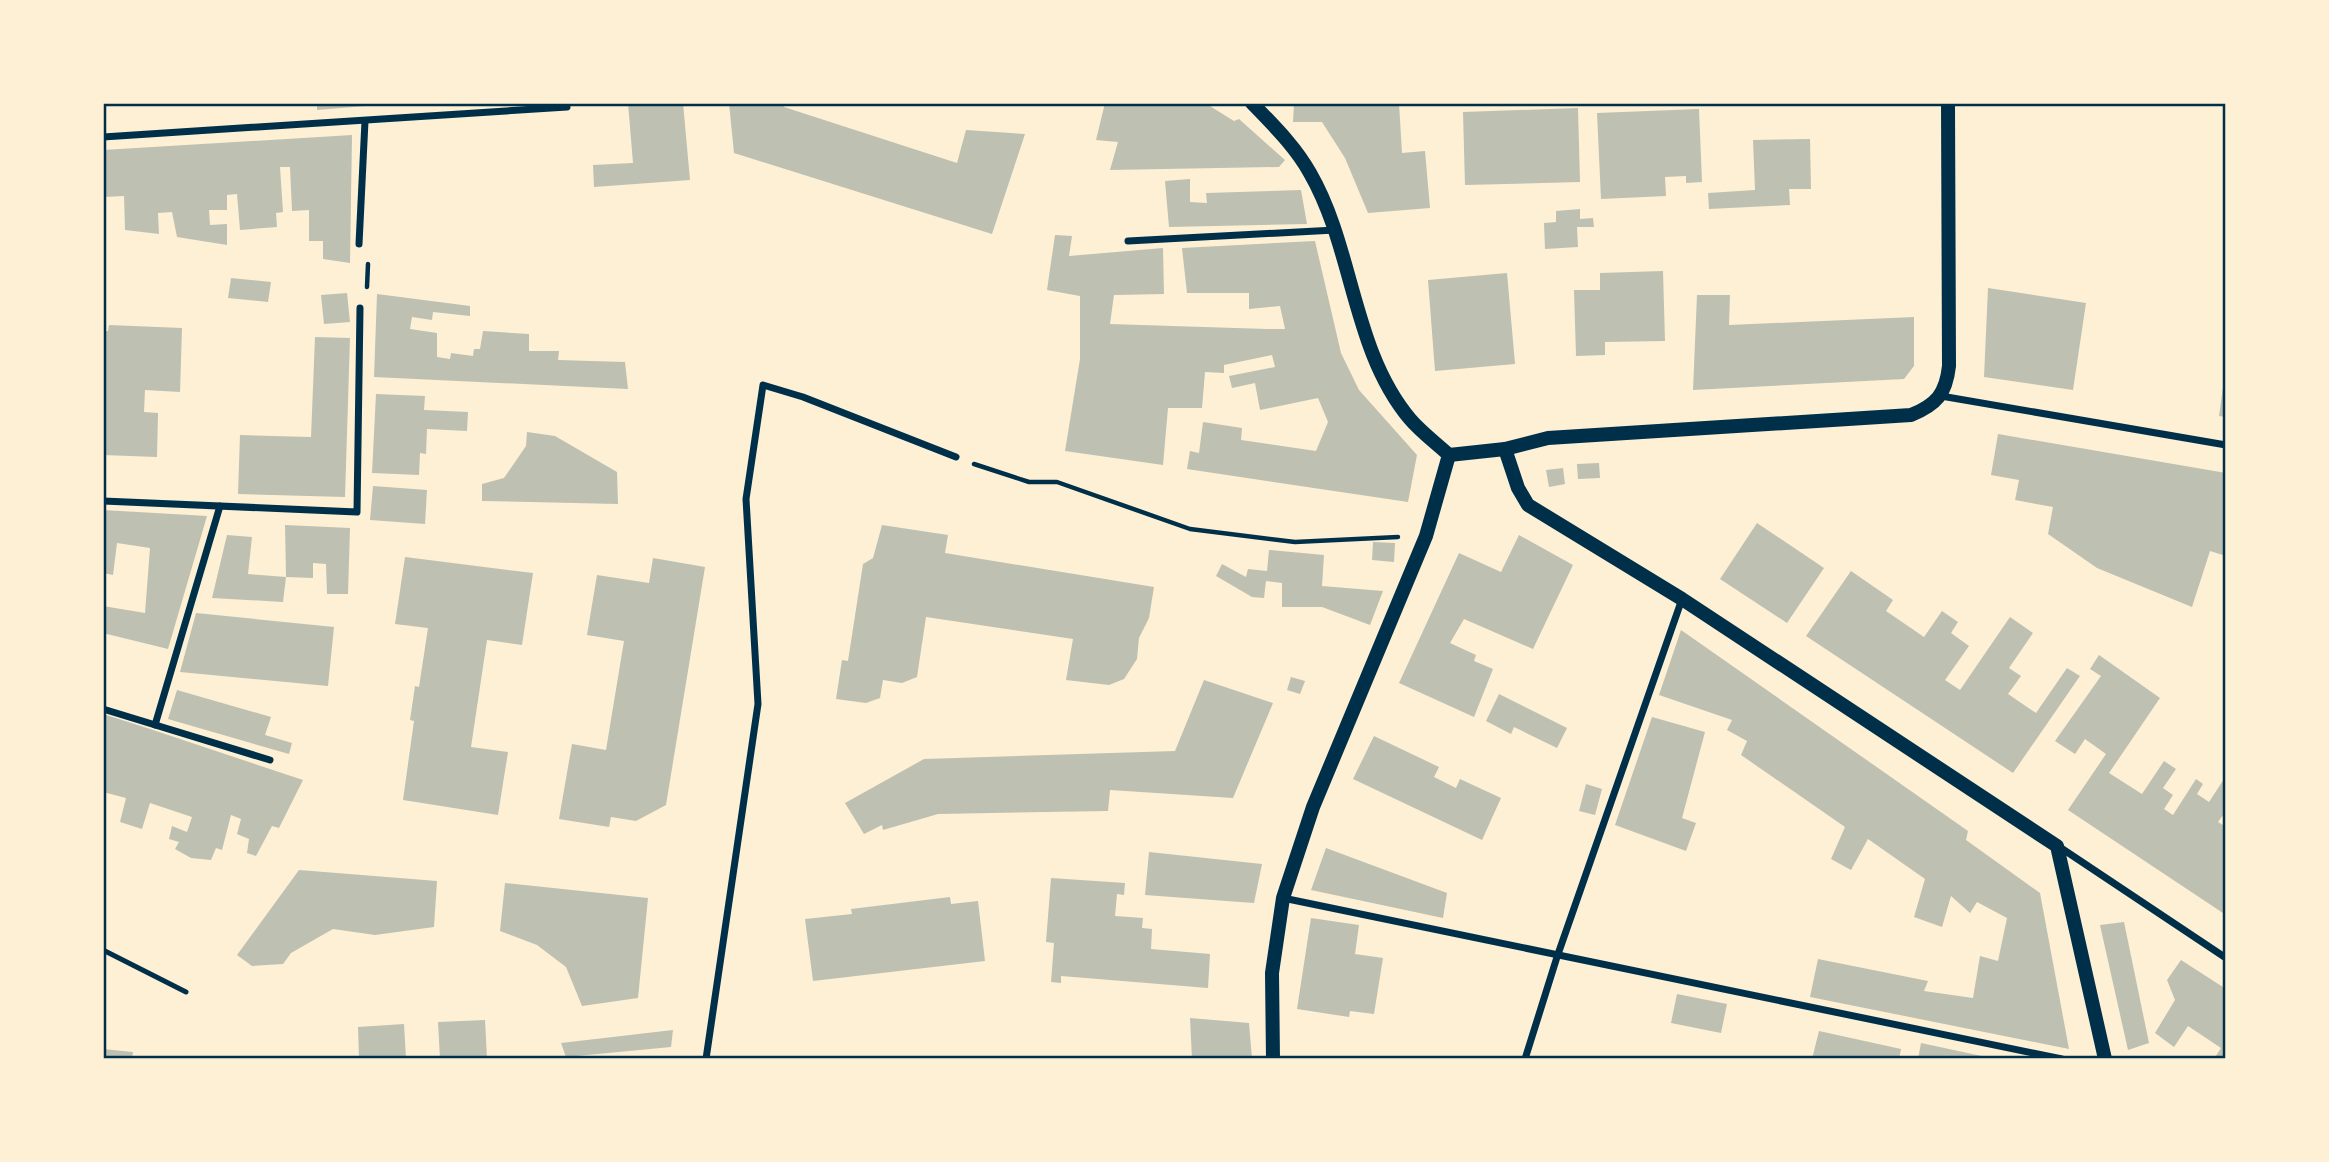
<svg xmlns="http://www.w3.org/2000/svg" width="2329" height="1162" font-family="Lato,sans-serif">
<rect width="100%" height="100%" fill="#fdf0d5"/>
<!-- building -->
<g fill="#bec0b2">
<polygon points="317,103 378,103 378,105 317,110"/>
<polygon points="628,103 683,103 690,180 594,187 593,165 633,163"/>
<polygon points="729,103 783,103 784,107 957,163 966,130 1025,134 992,234 734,153"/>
<polygon points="1105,103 1205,103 1234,121 1239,119 1285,160 1279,167 1110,170 1118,142 1096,140"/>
<polygon points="1294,103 1399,103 1402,153 1425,151 1430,208 1368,213 1345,158 1322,122 1293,122"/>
<polygon points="1578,108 1580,182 1465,185 1463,112"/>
<polygon points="1699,109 1702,182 1686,183 1686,176 1665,177 1666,196 1601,199 1597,113"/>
<polygon points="352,135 350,263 323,259 323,241 309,241 309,210 292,211 290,167 280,167 283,212 276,213 277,227 240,230 237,194 227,195 227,210 209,210 210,225 227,224 227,245 177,237 172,212 158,213 159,234 125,230 124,196 103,197 103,150"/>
<polygon points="1810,139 1811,189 1789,189 1790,205 1709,209 1708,193 1755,190 1753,140"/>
<polygon points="1190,179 1190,202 1207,203 1206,193 1301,190 1307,224 1169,227 1165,181"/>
<polygon points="1580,209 1580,219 1593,218 1594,227 1577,227 1578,247 1545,249 1544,223 1556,222 1556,211"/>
<polygon points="1055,235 1072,236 1069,256 1163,248 1164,294 1114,295 1110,324 1267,329 1285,329 1280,306 1249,309 1249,293 1187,293 1182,248 1315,241 1341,353 1359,390 1417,455 1408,502 1187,469 1190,451 1199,453 1203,422 1242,428 1241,440 1316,451 1328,422 1318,398 1260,410 1255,383 1232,388 1229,376 1275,367 1272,355 1224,365 1224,373 1205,372 1202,408 1168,408 1163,465 1065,451 1080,359 1080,296 1047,290"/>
<polygon points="1663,271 1665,341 1605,342 1605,355 1576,356 1574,290 1600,290 1600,273"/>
<polygon points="1507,273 1515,364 1435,371 1428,280"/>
<polygon points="231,278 271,282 268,302 228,298"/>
<polygon points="1988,288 2086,303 2073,390 1984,377"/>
<polygon points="347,293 350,322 324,324 321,295"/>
<polygon points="377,294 470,306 470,316 433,312 432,320 412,317 410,329 437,333 437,357 450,359 451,353 473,356 474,349 480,349 483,331 529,334 529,351 559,351 558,360 625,362 628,389 374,377"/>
<polygon points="1697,295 1730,295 1729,325 1914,317 1914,366 1904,379 1693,390"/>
<polygon points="109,325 182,328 180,392 145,390 144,412 158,413 157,457 103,455 103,331 108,331"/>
<polygon points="315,337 350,338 345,497 238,494 240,435 311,437"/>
<polygon points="2224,380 2226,380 2226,417 2219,416"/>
<polygon points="376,394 425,396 424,410 468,412 467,431 427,429 426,454 420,453 419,475 372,473"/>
<polygon points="527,432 555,436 617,472 618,504 482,501 482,484 504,478 526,446"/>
<polygon points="1998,434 2226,473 2226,556 2210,551 2192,607 2097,568 2048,534 2053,507 2015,500 2019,480 1991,475"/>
<polygon points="1599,463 1600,478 1578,479 1577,464"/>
<polygon points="1563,468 1565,484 1549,487 1546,470"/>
<polygon points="373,486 427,490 425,524 370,520"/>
<polygon points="103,510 207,516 168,649 103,633 103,606 145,613 150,548 117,543 113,575 103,573"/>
<polygon points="1757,523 1824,568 1787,623 1720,579"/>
<polygon points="285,525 350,528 348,594 327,594 326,564 313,563 313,578 286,577 283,602 212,598 227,535 252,537 248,574 286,577"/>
<polygon points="882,525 948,535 945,553 1154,587 1149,618 1139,638 1137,659 1124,679 1109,685 1066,680 1073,639 926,617 917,677 902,683 883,680 880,698 866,703 836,699 842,660 848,661 863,564 873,558"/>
<polygon points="1519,535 1573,565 1533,649 1464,619 1450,643 1476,655 1474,661 1493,669 1474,717 1399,683 1459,553 1501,572"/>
<polygon points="1373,542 1395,543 1394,562 1372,560"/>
<polygon points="1269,550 1324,555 1322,586 1383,591 1370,625 1322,607 1282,607 1282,583 1266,581 1264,598 1252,597 1216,576 1222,564 1246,577 1248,569 1267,571"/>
<polygon points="405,557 533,573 522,645 487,640 471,747 508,752 498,815 403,800 414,721 410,720 415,686 419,687 428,628 395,624"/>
<polygon points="653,558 705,567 666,805 636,821 611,817 609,827 559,819 572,744 606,750 624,641 587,635 597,575 649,583"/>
<polygon points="1851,571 1893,600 1886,611 1924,637 1942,611 1958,622 1951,633 1969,646 1945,680 1960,690 2010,617 2033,633 2009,668 2021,676 2008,694 2036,713 2067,668 2080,676 2013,773 1806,636"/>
<polygon points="196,613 334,627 328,686 180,672"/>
<polygon points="1681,630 1968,831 1966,840 2040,893 2069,1049 1810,997 1818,959 1928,981 1924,991 1973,998 1980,956 1998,961 2007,918 1977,902 1970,913 1951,896 1942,927 1914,917 1925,879 1868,839 1851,870 1831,859 1845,827 1741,755 1747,741 1727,730 1732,720 1659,695"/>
<polygon points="2099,655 2160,698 2109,773 2142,794 2164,761 2176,769 2163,788 2173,795 2164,809 2173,815 2196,779 2203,784 2197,794 2209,802 2226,776 2226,811 2218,822 2226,827 2226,915 2068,810 2106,754 2085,739 2075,754 2055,741 2101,676 2090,669"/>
<polygon points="1291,677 1305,681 1300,694 1287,690"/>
<polygon points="1204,680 1273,703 1233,798 1110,790 1108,811 938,814 883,830 882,825 864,834 845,803 924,759 1175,751"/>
<polygon points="177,690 271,717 265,735 292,743 289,754 168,719"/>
<polygon points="1499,694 1567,728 1557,748 1514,727 1511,734 1486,721"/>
<polygon points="103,714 144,727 303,780 279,828 272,826 256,856 247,853 249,839 237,834 241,819 231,815 222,850 216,848 211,860 191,858 175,849 179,842 169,839 172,826 187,832 192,817 150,803 142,829 120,822 126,798 103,792"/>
<polygon points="1652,717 1705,732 1682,818 1696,823 1686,851 1615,825"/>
<polygon points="1374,736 1439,767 1434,777 1456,788 1460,779 1501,798 1482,840 1353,779"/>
<polygon points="1586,784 1602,789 1595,815 1579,811"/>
<polygon points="1326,848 1447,893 1443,918 1311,890"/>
<polygon points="1149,852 1262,864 1254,903 1145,895"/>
<polygon points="299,870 437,881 434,927 375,935 333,929 291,953 283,964 252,966 237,955"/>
<polygon points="1051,878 1125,883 1124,895 1117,894 1115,916 1143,918 1142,928 1152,929 1151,949 1210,954 1208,988 1061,976 1061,983 1051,982 1054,943 1046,942"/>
<polygon points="505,883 648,898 638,998 582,1006 566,967 537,945 500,931"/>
<polygon points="950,897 951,904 978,901 985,961 813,981 805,919 852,914 851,909"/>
<polygon points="1311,918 1359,925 1355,954 1383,958 1374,1014 1350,1011 1349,1017 1297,1009"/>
<polygon points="2124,922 2149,1043 2128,1050 2100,925"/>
<polygon points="2181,960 2226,989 2226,1059 2214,1059 2221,1048 2188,1026 2174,1047 2155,1033 2175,1000 2167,980"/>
<polygon points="1677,994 1727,1004 1721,1033 1671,1023"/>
<polygon points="1190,1018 1249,1023 1252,1059 1192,1059"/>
<polygon points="485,1020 487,1059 440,1059 438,1022"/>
<polygon points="404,1024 406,1059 359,1059 358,1027"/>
<polygon points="673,1030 671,1047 566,1057 561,1043"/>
<polygon points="1819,1031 1901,1049 1899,1059 1812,1059"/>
<polygon points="1921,1043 1991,1058 1991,1059 1918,1059"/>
<polygon points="103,1049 133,1052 132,1059 103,1059"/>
</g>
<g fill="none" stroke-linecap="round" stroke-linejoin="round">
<!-- path -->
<g stroke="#003049" stroke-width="4.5">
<polyline points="367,287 368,264"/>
<polyline points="974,464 1029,482 1057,482 1190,529 1295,542 1398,537"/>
</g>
<!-- service -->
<polyline stroke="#003049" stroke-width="5" points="103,950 186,992"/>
<!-- minor -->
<g stroke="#003049" stroke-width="7">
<polyline points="103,137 567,107 566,103"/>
<polyline points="1128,241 1335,230"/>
<polyline points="359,244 365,121"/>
<polyline points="1941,396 2226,445"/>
<polyline points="103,501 357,512 360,308"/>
<polyline points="103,709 270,760"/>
<polyline points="155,725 220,506"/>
<polyline points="2058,846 2226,958"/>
<polyline points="1283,898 2062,1059"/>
<polyline points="706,1059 758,704 746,499 763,385 803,397 956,457"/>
<polyline points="1525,1059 1557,957 1682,599"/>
</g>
<!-- secondary -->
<g stroke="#003049" stroke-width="14">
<path d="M 1252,103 C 1273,125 1295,146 1310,173 C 1354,249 1352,350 1410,419 C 1421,432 1436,443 1449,455"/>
<polyline points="1505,449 1518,488 1528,505 1682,599 2057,846 2105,1059"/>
<path d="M 1449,455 L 1505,449 L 1548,438 L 1911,415 C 1936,405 1946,394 1949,366 L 1948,103"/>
<polyline points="1273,1059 1272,973 1283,898 1313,807 1426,536 1449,455"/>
</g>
</g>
<!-- border -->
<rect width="2329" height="1162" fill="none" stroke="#fdf0d5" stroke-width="210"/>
<rect x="105" y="105" width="2119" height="952" fill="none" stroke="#003049" stroke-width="2.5"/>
</svg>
